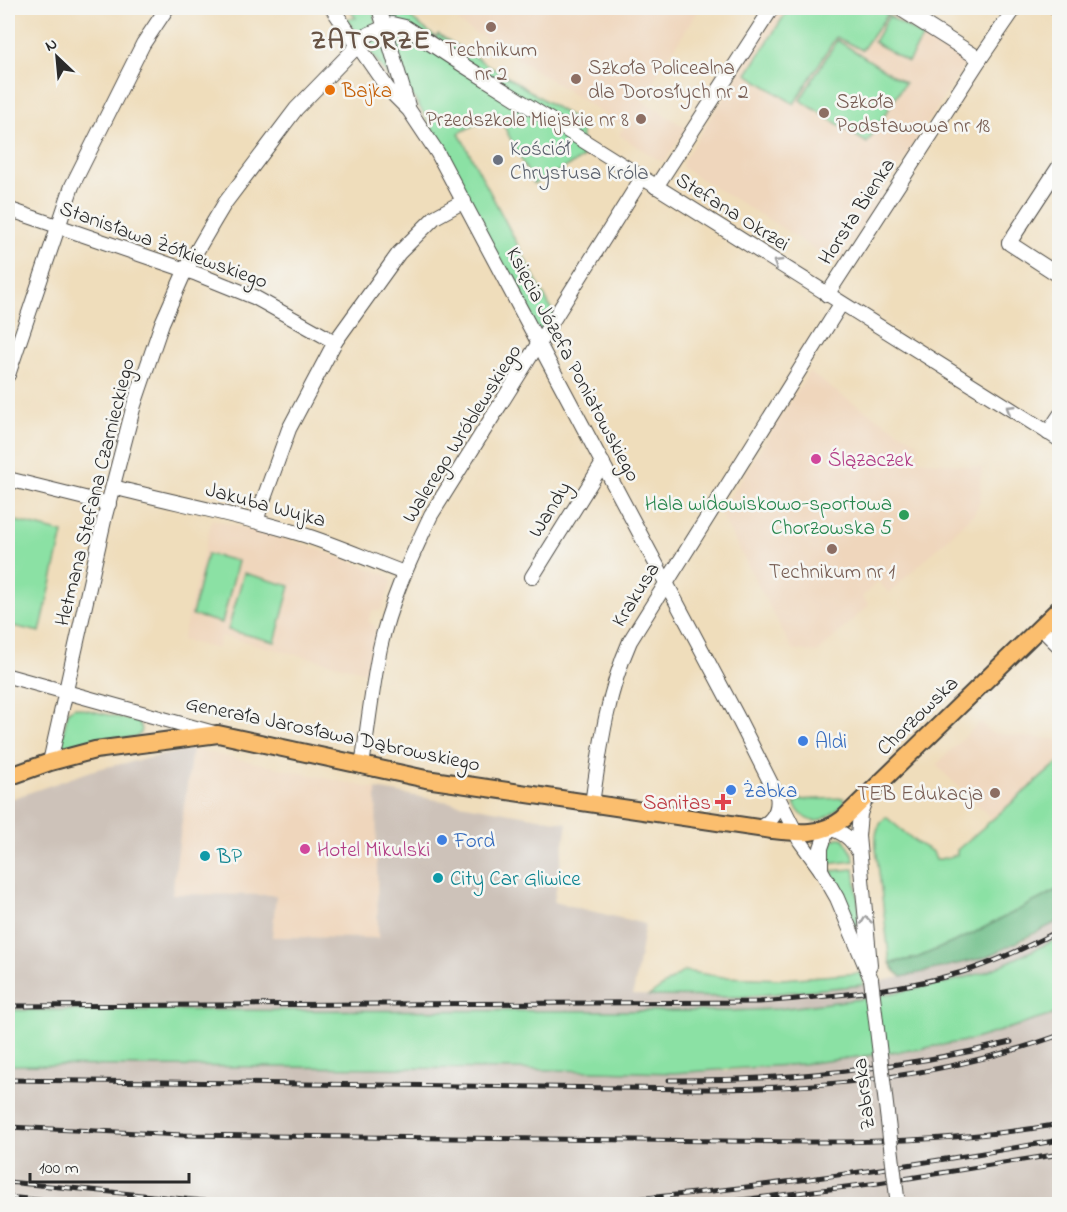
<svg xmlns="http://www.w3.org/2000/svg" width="1067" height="1212" font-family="'Indie Flower',sans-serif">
<rect width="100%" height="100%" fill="#f6f6f2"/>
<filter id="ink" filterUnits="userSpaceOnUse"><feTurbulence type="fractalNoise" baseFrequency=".0167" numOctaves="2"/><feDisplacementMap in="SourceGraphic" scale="12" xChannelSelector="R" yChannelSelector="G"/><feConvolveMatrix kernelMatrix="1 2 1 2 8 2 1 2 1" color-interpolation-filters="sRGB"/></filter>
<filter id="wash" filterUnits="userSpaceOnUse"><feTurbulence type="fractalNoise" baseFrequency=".008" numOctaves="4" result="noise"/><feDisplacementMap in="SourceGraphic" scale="24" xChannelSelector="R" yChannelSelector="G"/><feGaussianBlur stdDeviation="1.35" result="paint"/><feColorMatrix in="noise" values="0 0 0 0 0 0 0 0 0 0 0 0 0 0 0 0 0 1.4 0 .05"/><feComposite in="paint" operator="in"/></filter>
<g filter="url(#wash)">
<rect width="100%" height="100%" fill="#efddbb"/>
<!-- built -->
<g fill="#efd6bc">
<polygon points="467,8 700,8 641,100 686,128 666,160 660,161 619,135 624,127 479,34 478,35 458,22"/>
<polygon points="781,8 884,8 964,58 966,63 839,262 835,263 779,226 683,168 682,163"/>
<polygon points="809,372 844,397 918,443 920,460 983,468 980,481 981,491 980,501 974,514 889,593 878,581 862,597 869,605 817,653 792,649 720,513"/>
<polygon points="212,519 313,547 389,576 391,582 382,609 378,611 372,611 368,621 374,625 376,629 367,672 221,636 217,649 182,640"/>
<polygon points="980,722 991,733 1059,740 1059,762 993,820 936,765"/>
<polygon points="192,749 376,789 378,938 272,937 276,895 172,894"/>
</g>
<!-- industrial -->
<g fill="#cdc2b9">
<polygon points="192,749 172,894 276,895 272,937 378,938 376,789 567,823 554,902 645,924 633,995 741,997 863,985 938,969 1021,942 1059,921 1059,938 989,971 945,983 861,999 778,1009 728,1011 8,1010 8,800 97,769"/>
<polygon points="1059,1013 1059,1204 922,1204 923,1195 892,1201 890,1204 8,1204 8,1065 512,1069 614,1072 730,1071 919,1049 971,1040"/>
</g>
<!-- green -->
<g fill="#8be1a4" stroke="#5b8668" stroke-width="1.5">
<polygon points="348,8 373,8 376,24 358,34 346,19 356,18"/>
<polygon points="386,8 404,8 413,20 436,37 429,38 391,20"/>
<polygon points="789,8 876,8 888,14 862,50 836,37 794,104 747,74"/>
<polygon points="889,16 923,37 908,62 874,42"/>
<polygon points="389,31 403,32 431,50 438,34 581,123 583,158 534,184 497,113 459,133 556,318 540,344 429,122 400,76"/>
<polygon points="378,37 382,39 395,86 366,46 369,42"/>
<polygon points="837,40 905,83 867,143 800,100"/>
<polygon points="8,519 63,533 40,632 8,625"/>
<polygon points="207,554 238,561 222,623 192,615"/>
<polygon points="244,573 290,586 275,642 228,630"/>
<polygon points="75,707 138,722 142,729 141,733 136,737 65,747 61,743 68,711"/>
<path d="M 1059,762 L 1059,889 L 970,935 L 917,958 L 890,963 L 876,848 C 875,834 876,827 886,817 L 917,843 L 933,852 L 936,860 L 957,855 L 957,850 Z"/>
<path d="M 844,798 L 845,803 C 825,821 810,832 794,804 L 797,802 L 796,800 Z"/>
<polygon points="838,838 843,838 853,854 854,861 828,864 824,849 830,841"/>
<polygon points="854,869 861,923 855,927 831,871"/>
<polygon points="1059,938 1059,1013 971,1040 919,1049 803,1064 673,1073 512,1069 8,1065 8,1010 728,1011 778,1009 861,999 945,983 989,971"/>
<polygon points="684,971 723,977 783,979 862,973 863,985 741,997 649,996"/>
</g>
<!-- forest -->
<polygon fill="#70bf8a" stroke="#4e755a" stroke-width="1.5" points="1059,889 1059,921 987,957 902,977 895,971 890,963 917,958 970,935"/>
</g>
<g filter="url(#ink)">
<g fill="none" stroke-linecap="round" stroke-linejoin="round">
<!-- minor casing -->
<g stroke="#484641" stroke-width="16">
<g id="minor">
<polyline points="332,8 388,89 409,110 437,152 739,720 800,841 821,870 837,898 871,979"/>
<polyline points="379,8 408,106"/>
<polyline points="899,8 980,59"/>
<polyline points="1056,8 1060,10"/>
<polyline points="1060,165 1009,243 1060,276"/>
<polyline points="656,187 772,8"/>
<polyline points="8,209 197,274 254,297 335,342"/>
<polyline points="827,295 980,59 1015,8"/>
<polyline points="8,375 72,186 143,44 167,8"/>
<polyline points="1048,433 1060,415"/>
<polyline points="8,479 109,504"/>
<path d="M 113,487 C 176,503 239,515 301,534 C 336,545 369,560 404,573"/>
<polyline points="257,521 259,512 289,429 335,342 399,253 435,217 464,201"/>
<polyline points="532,577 603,463"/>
<polyline points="1040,627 1060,647"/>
<polyline points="8,676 214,733"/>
<polyline points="50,762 105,516 134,405 162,323 185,271 213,223 225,203 296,109 369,34 392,24 405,27 463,65 1060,440"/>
<path d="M 362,766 C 368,727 372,687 380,648 C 390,601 411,558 431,515 L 642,178"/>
<polyline points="865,800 860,814 858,836 870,965"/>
<path d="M 592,804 C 600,748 607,693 630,641 L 841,304"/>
<path d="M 758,828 C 772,822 780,811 777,795"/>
<path d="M 821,870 L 821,848 L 828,828 C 843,832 851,838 858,851"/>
</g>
</g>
<!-- major casing -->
<g stroke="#484641" stroke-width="20">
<path id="major" d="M 8,777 L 50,762 L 95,750 L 218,734 L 426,779 L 772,830 C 798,833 821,836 843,819 L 1060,608"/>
</g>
<!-- minor -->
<use href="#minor" stroke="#fff" stroke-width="14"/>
<!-- major -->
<use href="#major" stroke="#fbbe6e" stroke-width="16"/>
<!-- rail casing -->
<g stroke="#2b2b2b" stroke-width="5">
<g id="rail">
<path d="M 8,1006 L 760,1002 C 830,996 904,991 972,969 C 1002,959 1031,945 1060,930"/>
<path d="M 8,1080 L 696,1089 C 824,1089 939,1078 1060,1035"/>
<path d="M 669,1080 C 781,1081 902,1069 1011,1042"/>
<path d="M 8,1127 L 183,1135 L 807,1142 C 891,1142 976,1139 1060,1124"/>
<polyline points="8,1182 235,1204"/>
<polyline points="8,1197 77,1204"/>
<path d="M 574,1204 C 737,1192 899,1168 1060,1140"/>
<polyline points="708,1204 878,1183 1060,1154"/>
</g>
</g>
<!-- rail -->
<use href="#rail" stroke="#f6f6f2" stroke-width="3" stroke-dasharray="9" stroke-linecap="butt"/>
<!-- minor-bridge casing -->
<g stroke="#484641" stroke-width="16" stroke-linecap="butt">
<polyline id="minor-bridge" points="871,979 897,1197"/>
</g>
<!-- minor-bridge -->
<use href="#minor-bridge" stroke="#fff" stroke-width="14"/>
</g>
<!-- one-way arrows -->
<defs><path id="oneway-chevron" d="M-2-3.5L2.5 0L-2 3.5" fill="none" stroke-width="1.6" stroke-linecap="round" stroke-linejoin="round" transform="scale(1.5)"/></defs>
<g stroke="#a0a0a0">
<use href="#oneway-chevron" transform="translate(777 263) rotate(-148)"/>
<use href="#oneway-chevron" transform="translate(1010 409) rotate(-148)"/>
<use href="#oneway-chevron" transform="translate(866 920) rotate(-96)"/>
</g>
</g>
<!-- markers -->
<g fill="#8d6e63" stroke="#f6f6f2" stroke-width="2">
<circle cx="491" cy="27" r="6"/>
<circle cx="576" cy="79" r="6"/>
<circle cx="824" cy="113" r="6"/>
<circle cx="641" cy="119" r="6"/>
<circle cx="832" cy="549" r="6"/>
<circle cx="995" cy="793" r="6"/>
</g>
<circle fill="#e8710a" stroke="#f6f6f2" stroke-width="2" cx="330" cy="90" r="6"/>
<circle fill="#6b7280" stroke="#f6f6f2" stroke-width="2" cx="498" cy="160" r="6"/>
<g fill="#d1479c" stroke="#f6f6f2" stroke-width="2">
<circle cx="816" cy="459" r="6"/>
<circle cx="305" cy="849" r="6"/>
</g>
<circle fill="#2e9e5b" stroke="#f6f6f2" stroke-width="2" cx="904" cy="515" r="6"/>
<g fill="#3f7fe0" stroke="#f6f6f2" stroke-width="2">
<circle cx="803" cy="741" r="6"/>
<circle cx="731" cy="790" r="6"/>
<circle cx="442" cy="840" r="6"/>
</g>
<path fill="#e0444e" stroke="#f6f6f2" stroke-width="2" d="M720 793h6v6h6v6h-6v6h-6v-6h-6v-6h6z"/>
<g fill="#0f9aa8" stroke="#f6f6f2" stroke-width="2">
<circle cx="205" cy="856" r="6"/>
<circle cx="438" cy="878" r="6"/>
</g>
<g text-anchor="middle" stroke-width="5" stroke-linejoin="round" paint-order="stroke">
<!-- education labels -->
<g font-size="21" fill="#785e54" stroke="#f6f6f2">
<text x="491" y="56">Technikum<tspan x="491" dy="24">nr 2</tspan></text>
<text x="588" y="74" text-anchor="start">Szkoła Policealna<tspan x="588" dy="24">dla Dorosłych nr 2</tspan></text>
<text x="836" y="108" text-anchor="start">Szkoła<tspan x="836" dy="24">Podstawowa nr 18</tspan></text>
<text x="629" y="126" text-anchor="end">Przedszkole Miejskie nr 8</text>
<text x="832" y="578">Technikum nr 1</text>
<text x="983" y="800" text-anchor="end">TEB Edukacja</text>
</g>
<!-- food labels -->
<g font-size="21" fill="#c56008" stroke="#f6f6f2" text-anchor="start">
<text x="342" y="97">Bajka</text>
</g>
<!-- worship labels -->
<g font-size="21" fill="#5b616d" stroke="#f6f6f2" text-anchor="start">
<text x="510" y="155">Kościół<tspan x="510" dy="24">Chrystusa Króla</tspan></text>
</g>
<!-- street labels -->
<g font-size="21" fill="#2b2b2b" stroke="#f6f6f2">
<text transform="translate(733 211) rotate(32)" y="7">Stefana Okrzei</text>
<text transform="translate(856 211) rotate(-57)" y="7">Horsta Bienka</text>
<text transform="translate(164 244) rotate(20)" y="7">Stanisława Żółkiewskiego</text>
<text transform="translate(574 364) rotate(62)" y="7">Księcia Józefa Poniatowskiego</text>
<text transform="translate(461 433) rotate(-58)" y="7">Walerego Wróblewskiego</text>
<text transform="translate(94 492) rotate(-76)" y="7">Hetmana Stefana Czarnieckiego</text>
<text transform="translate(266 504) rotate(15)" y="7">Jakuba Wujka</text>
<text transform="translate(549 509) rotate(-58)" y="7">Wandy</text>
<text transform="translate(635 594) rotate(-58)" y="7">Krakusa</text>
<text transform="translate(917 715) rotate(-44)" y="7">Chorzowska</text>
<text transform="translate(333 733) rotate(12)" y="7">Generała Jarosława Dąbrowskiego</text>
<text transform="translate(863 1094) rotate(-97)" y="7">Zabrska</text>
</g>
<!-- hotel labels -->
<g font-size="21" fill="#b23c85" stroke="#f6f6f2" text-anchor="start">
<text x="828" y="466">Ślązaczek</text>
<text x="317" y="856">Hotel Mikulski</text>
</g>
<!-- leisure labels -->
<g font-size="21" fill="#27864d" stroke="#f6f6f2" text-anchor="end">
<text x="892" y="510">Hala widowiskowo-sportowa<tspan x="892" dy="24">Chorzowska 5</tspan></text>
</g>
<!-- shop labels -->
<g font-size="21" fill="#366cbe" stroke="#f6f6f2" text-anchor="start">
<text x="815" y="748">Aldi</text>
<text x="743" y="797">Żabka</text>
<text x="454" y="847">Ford</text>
</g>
<!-- health labels -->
<g font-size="21" fill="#be3a42" stroke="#f6f6f2" text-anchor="end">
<text x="711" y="809">Sanitas</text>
</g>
<!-- culture labels -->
<g font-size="21" fill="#0d838f" stroke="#f6f6f2" text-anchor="start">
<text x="217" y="863">BP</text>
<text x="450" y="885">City Car Gliwice</text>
</g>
<!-- district labels -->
<g font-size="27" font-weight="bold" letter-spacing="1.5" fill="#675345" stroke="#f6f6f2">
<text x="371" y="48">ZATORZE</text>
</g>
</g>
<!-- margin -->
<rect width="1067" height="1212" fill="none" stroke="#f6f6f2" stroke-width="30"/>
<!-- north arrow -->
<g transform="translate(57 57) rotate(334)" stroke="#f6f6f2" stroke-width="4.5" paint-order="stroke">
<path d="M0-4.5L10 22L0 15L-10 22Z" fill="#2b2b2b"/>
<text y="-9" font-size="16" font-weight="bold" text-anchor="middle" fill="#2b2b2b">N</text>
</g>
<!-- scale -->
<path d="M30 1173v9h159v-9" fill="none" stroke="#2b2b2b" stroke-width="3"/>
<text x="39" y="1173" font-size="18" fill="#2b2b2b" stroke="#f6f6f2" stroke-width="4.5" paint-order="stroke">100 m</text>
</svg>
